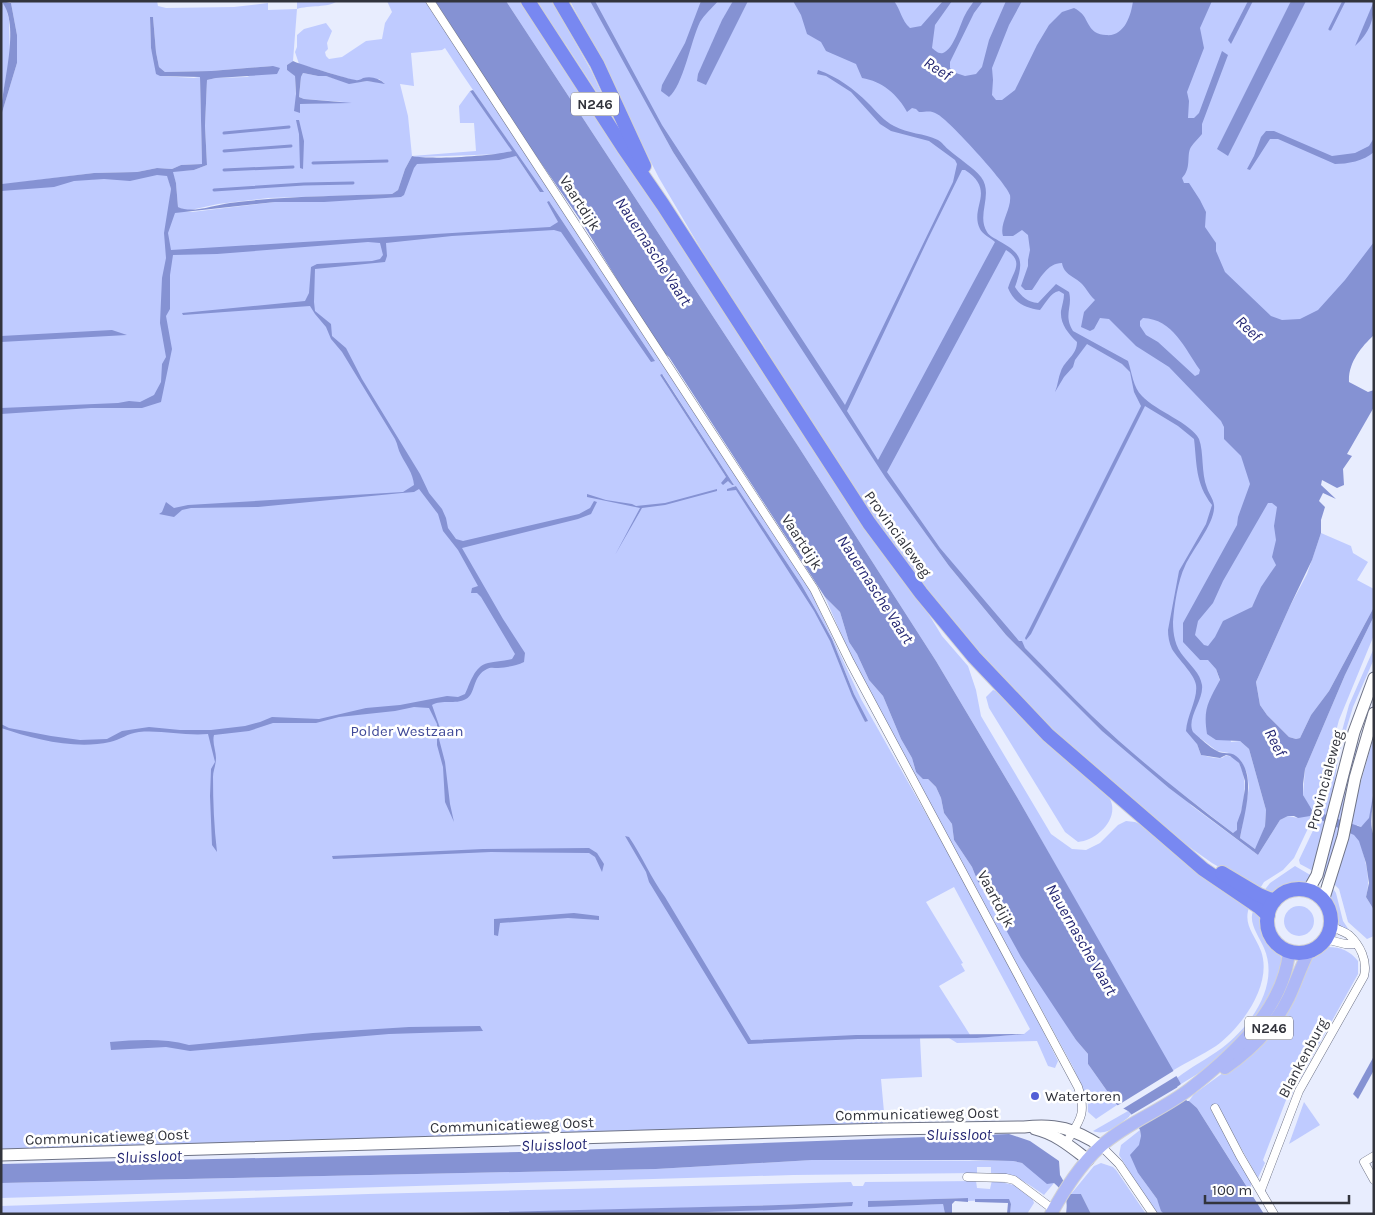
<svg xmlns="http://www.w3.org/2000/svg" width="1375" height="1215" font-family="Karla,sans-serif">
<rect width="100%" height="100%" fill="#e8edfe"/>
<!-- green -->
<g fill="#bfcbff" fill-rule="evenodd">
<path d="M 9,1 L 157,1 L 158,6 L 166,8 L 234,7 L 268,3 L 268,10 L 297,9 L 297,1 L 337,1 C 329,8 308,5 297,9 L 293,61 L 287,65 L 287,70 L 295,75 C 296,90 295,99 299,112 L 300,104 L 344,102 L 304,99 L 299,97 L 301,77 L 303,73 L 318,76 L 326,76 L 349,83 L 367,81 L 384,83 L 379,79 L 356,81 L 299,64 L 295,52 L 297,47 L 297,35 L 304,29 L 326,23 L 332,31 L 327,43 L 328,49 L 325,52 L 326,56 L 329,59 L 342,57 L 366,41 L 382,39 L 385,23 L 392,12 L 387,1 L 425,1 L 810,590 L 861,699 L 997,939 L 1058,1061 L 1055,1068 L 1048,1066 L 1037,1041 L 957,1043 L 949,1038 L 920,1038 L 922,1077 L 881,1079 L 885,1123 L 643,1134 L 1,1151 L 1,116 L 17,63 L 17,35 L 11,3 ZM 153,17 L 156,52 L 159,67 L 165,72 L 211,71 L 273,66 L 247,77 L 216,78 L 207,80 L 205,126 L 207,165 L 194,170 L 172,171 L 176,183 L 178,207 L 186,211 L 218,204 L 268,198 L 392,194 L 398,190 L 405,169 L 412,156 L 418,157 L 502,154 L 513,151 L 470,91 L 459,106 L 460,123 L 474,123 L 476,151 L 412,156 L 408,116 L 400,84 L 414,86 L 411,53 L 442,50 L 445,48 C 476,97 511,141 540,192 L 516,156 L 410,163 L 398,197 L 275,202 L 192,212 L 169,210 L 171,189 L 167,174 L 106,177 L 88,180 L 75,178 L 7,184 L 94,173 L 137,172 L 157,168 L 172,169 L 181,165 L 202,164 L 200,77 L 194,78 L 160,76 L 151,48 L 150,18 ZM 549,201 L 655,361 L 557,220 ZM 660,375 L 663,375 L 734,485 L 732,485 L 728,480 ZM 736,486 L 801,584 L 816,610 L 832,639 L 854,694 L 867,721 L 865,722 C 854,695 843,668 831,642 C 805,588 769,539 736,489 L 733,487 ZM 954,887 L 1030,1029 L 1024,1034 L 972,1038 L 939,986 L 965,971 L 961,964 L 963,963 L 926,902 Z"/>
<path d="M 506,1 L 522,1 C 530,15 537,29 546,42 C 558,62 572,81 587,100 L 873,539 L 925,608 L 942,636 L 968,666 L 976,690 L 981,716 L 1051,834 L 1072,849 L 1086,850 L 1100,843 L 1118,825 L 1126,821 L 1135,822 L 1144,826 L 1250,905 C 1242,924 1254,933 1261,951 C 1273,984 1242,1027 1216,1046 C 1202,1055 1187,1062 1172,1071 L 1017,797 L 936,661 L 798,446 Z"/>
<polygon points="532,1 552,1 592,72 612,116 566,45"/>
<path d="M 570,1 L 1374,1 L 1374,250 L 1276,538 L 1276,565 L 1252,607 L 1247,611 L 1216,669 L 1220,681 L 1231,742 L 1240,741 L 1249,749 L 1266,810 L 1265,826 L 1257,847 L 1255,849 L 1240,838 L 1249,787 L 1247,773 L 1241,761 L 1229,753 L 1217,751 L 1200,738 L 1197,744 L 1201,755 C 1207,756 1215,759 1221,758 C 1226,757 1223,755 1228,756 C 1233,756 1238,761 1240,765 C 1247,780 1245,797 1241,812 C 1240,819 1237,823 1237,831 L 1233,833 L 1176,789 L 1192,806 L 1258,855 L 1280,820 L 1288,816 L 1298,818 L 1309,807 L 1303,795 L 1305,769 L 1345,675 L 1374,616 L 1374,635 L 1339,720 L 1312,820 L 1294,858 L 1283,870 L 1264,882 L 1259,890 L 1212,863 L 1178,839 L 1045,724 L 982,657 L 935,603 L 871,517 L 782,378 L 761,341 L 735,307 L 659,178 L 623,107 L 603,64 ZM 654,117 L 762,287 L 673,152 ZM 927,535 L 1033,662 L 1006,635 L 949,566 Z"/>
<polygon points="1,2 5,5 9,19 10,60 1,104"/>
<polygon points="1321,533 1351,546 1353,553 1368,562 1357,580 1374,589 1374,607 1329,691 1311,715 1300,738 1296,739 1289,737 1267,715 1260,705 1256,682 1290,606 1307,574"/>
<polygon points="825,597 840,612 849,642 857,654 869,680 883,696 901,739 912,758 916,772 928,779 936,787 941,798 944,813 952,824 954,840 972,867 978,882 990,891 1000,919 1076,1040 1088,1054 1088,1064 1117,1105 1096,1119 1088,1112 1088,1101 1073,1067 918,784 848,650"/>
<polygon points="1374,648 1374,659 1353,707 1339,753 1331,806 1313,871 1300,864 1299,860 1318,820 1349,705"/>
<path d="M 993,690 L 999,692 C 1025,717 1050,744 1076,768 C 1085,776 1104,789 1110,799 C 1120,819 1096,841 1078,842 L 1065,832 L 989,708 L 986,697 Z"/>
<path d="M 1359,732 C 1355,782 1341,831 1325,878 L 1320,875 Z"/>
<path d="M 1374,736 C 1374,758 1375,799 1369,819 C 1367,823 1364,824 1361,827 L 1357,825 C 1360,850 1373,872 1366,897 L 1374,910 L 1374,936 L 1367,939 L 1348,922 L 1339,889 L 1332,882 Z"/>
<polygon points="1295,866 1312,876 1308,882 1303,885 1290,887 1272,893 1263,892 1270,883"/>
<polygon points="1332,887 1336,893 1343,921 1351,933 1341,927 1337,923 1329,901 1329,893"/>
<circle cx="1299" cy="921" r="15"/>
<path d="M 1254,909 L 1261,916 L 1267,938 L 1280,955 L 1283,961 L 1274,989 L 1249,1028 L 1209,1067 L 1181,1084 L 1177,1078 C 1191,1067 1207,1059 1222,1048 C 1251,1026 1280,985 1264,948 C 1259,936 1247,922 1254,909 Z"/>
<path d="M 1328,947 C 1341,947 1350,951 1358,961 L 1358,974 L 1292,1093 L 1288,1095 L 1263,1160 L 1265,1163 L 1258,1178 L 1217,1106 L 1211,1110 L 1251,1182 L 1251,1193 L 1197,1108 L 1189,1101 L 1194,1094 L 1249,1054 L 1310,957 Z"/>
<polygon points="1304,1102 1320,1125 1289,1144"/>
<path d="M 1128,1111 L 1131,1115 C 1121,1123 1107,1137 1093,1131 Z"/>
<polygon points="1140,1130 1141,1136 1138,1173 1157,1199 1164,1214 1156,1214 1119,1155 1121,1145"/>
<path d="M 812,1160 L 1013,1161 L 1022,1163 L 1054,1183 L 1044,1195 C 1024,1181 1016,1175 991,1173 L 991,1167 L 977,1167 L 977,1173 L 793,1175 L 1,1198 L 1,1183 L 656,1169 Z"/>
<polygon points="1101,1163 1113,1167 1116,1170 1146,1214 1091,1214 1081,1194 1071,1194 1094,1166"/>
<path d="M 992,1180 L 1014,1185 L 1033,1200 L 1034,1203 L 1027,1214 L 1010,1214 L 1011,1204 L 1008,1199 L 968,1201 L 968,1198 L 868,1201 L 868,1206 L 943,1204 L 945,1214 L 647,1214 L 852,1206 L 852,1202 C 569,1215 285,1214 1,1214 L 1,1206 L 368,1194 L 851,1182 L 853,1186 L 863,1186 L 865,1182 L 976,1181 L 977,1188 L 990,1189 Z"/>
</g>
<!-- water -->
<g fill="#8592d3" fill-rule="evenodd">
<path d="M 1,1 L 11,3 L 17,35 L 17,63 L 1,116 C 1,88 22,24 1,1 Z"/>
<polygon points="435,1 506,1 798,446 936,661 1017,797 1181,1084 1177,1087 1187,1101 1189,1101 1197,1108 1264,1214 1164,1214 1161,1211 1157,1199 1138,1173 1130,1155 1139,1145 1141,1136 1140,1130 1131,1114 1128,1111 1117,1105 1088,1064 1088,1054 1076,1040 1021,957 1000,919 990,891 978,882 972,867 954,840 952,824 944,813 941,798 936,787 928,779 923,779 916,772 912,758 901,739 883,696 869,680 857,654 849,642 840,612 825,597 669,357 663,352 639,315 581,221 521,134"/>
<path d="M 590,1 L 595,1 L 662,125 L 845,405 L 953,182 L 957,164 L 955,160 L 929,141 L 891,131 L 880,124 L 851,92 L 826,76 L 817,74 L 818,70 C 838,77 854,89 868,103 C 877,112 884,121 894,126 C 908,134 924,133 938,140 C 942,142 945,147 949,150 C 959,159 973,167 981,177 C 994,194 976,215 987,232 C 990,237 995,238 999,241 C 1023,254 1024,261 1015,287 C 1021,296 1027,302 1038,303 L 1056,284 L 1069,292 C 1073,307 1063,315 1073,331 L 1128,361 C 1132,373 1133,387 1142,396 C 1156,411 1191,423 1199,439 C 1204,452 1201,473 1207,488 C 1209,494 1213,498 1214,505 C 1216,522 1192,550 1185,566 C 1178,580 1174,606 1173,622 C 1173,634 1175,647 1184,657 C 1191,666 1200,673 1202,685 C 1204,700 1186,718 1193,732 C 1200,738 1209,747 1217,751 C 1224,755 1230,751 1236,756 C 1258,773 1244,815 1240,838 L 1255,849 L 1265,826 L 1266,810 L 1249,749 L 1240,741 L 1216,740 L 1207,734 C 1203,709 1208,702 1220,680 L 1216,669 L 1208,660 L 1200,660 L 1183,642 L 1183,623 L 1237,525 L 1238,517 L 1250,484 L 1241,456 L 1224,439 L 1224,427 L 1221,421 L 1169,367 L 1136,346 L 1109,319 L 1100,318 L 1094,329 L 1090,331 L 1081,327 L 1084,312 L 1095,300 C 1089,295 1087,289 1082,284 C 1074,276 1064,275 1062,263 C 1047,263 1040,279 1032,290 L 1025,290 L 1021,286 L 1028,266 L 1028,260 L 1030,250 L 1028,235 L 1022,230 L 1013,236 L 1003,236 C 999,223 1012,209 1010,195 C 1008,185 948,119 937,114 C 930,110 927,112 919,112 L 916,109 L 912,108 L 907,112 C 898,95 882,81 862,78 L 856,64 L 826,51 L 821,42 L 807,34 L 801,15 L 793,1 L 894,1 C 901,10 901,20 910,28 L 921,26 L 943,1 L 952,1 L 935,25 L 932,48 C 936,51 938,54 943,53 C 954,49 960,24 965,15 C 967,10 971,6 974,1 L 983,1 L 974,13 L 950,62 L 950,68 L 953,72 L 965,76 L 976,74 L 982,67 L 989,40 L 1006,1 L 1022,1 L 1009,25 L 992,68 L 993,80 L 992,95 L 996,100 L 1002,100 L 1015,90 L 1037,45 L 1049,25 L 1062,12 L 1074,8 C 1088,15 1085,24 1095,32 C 1098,34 1102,35 1106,35 C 1124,37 1131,16 1133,1 L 1212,1 L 1200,28 L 1204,48 L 1187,92 L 1189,101 L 1188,118 L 1194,118 L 1199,113 L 1222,51 L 1228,55 L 1202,124 L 1202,134 C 1199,138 1194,142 1191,147 C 1186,155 1192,168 1182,178 L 1184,183 L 1189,183 L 1200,200 L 1206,212 L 1205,227 L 1216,243 L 1216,251 L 1225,272 L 1271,316 L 1282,320 L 1300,319 L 1318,310 L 1345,280 L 1374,242 L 1374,335 C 1361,347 1348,363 1349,382 L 1368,392 L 1374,390 L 1374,407 L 1347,454 L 1352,456 L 1343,469 L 1344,485 L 1337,488 L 1322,480 L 1321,485 L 1336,499 L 1323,493 L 1319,501 L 1325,507 L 1321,520 L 1321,533 L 1312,560 L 1290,606 L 1256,682 L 1260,705 L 1267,715 L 1289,737 L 1296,739 L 1300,738 L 1311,715 L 1329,691 L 1374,607 L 1374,616 L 1345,675 L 1305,769 L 1303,784 L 1303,795 L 1312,810 L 1361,827 L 1369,818 L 1374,790 C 1374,805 1368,822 1374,836 L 1374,910 L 1366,897 L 1369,883 L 1366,863 L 1359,841 L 1354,835 L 1321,820 L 1310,816 L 1298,818 L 1294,816 L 1288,816 L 1280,820 L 1258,855 L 1169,788 L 1102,731 L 1006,635 L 949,566 L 885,477 L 673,152 ZM 962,170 L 965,170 C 997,191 969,207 980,229 C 982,234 991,238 995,242 L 878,460 L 847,411 L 928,239 ZM 1006,250 C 1025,262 1013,271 1008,288 C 1014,303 1025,308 1040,310 C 1046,303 1050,293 1059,291 L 1064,294 C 1064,300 1062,305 1061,311 C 1060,324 1068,333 1077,342 C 1077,355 1065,360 1061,371 C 1058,378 1058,385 1055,392 L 1064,377 L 1073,367 L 1075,360 L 1087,344 L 1122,364 L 1130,372 L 1134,392 L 1141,406 L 1025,638 L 1026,640 L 1031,634 L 1145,406 L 1178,426 L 1194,439 C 1197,464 1195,483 1212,505 L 1206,524 L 1179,571 L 1168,630 C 1168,636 1169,643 1172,649 C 1178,659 1195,675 1196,685 C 1198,699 1187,715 1186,731 L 1197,744 L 1201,755 L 1220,758 L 1226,755 L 1230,756 L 1239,763 L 1241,768 L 1245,781 L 1245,789 L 1241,812 L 1237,823 L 1237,830 L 1233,833 C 1184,796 1136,758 1092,716 C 1069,694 1047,670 1025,648 L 1022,641 L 1019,641 L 940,548 L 887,472 ZM 1143,318 C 1173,319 1185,349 1200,370 L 1199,374 L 1195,376 L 1158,342 L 1146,335 L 1140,326 L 1140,321 ZM 1268,503 L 1272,503 L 1277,507 L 1274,526 L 1276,540 L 1272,557 L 1276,565 L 1261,587 L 1252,607 L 1223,621 L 1215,637 L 1208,646 L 1204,645 L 1195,635 L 1198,621 L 1213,603 L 1223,581 Z"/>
<path d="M 701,1 L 718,1 C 712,8 704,15 700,22 C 691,40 683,86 669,97 L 661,91 L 662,85 L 685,43 Z"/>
<polygon points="733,1 748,1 706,85 697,81 698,74 722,20"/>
<polygon points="1248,1 1253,1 1231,44 1228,40"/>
<polygon points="1291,1 1306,1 1228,156 1217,149"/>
<path d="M 1374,1 C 1374,21 1369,33 1355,46 Z"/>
<path d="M 150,17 L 153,17 L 156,52 L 159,67 L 165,72 L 211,71 L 273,66 L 280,68 L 277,74 L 216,78 L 207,80 L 205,126 L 207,165 L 194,170 L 173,172 L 176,183 L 178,207 C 192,214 214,205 230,203 C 284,196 338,196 392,194 L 398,190 L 405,169 L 412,156 C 431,160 492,156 512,151 L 470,91 L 473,90 L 544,192 L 540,192 L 516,156 L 499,160 L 417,164 L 414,168 L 404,195 L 401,197 L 324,202 L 275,202 L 175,213 L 168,233 L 171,250 L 550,227 L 558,222 L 547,202 L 549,201 L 655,361 L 651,362 L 561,232 L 554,230 L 452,236 L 386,243 L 387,256 L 385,262 L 315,269 L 314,302 L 315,311 L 331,324 L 332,336 L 346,348 L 362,379 L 420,474 L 429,493 L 442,509 L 446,518 L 448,528 L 456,539 L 463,541 L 579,514 L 590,508 L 594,501 L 597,502 L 591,514 L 578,519 L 462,548 L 503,619 L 525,653 L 524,662 C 516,666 507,667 498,668 C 494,668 490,667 487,669 C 472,676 476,694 466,699 C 455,705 442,699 432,705 L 440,728 L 439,739 L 445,762 L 450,804 L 454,822 L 445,802 L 443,767 L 437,745 L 437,724 L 429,708 L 414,707 L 395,711 L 339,717 L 316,723 L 273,723 L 249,731 L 214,735 C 212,742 216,751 216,758 C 216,765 213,771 213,777 C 213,802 214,827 217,852 L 212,845 L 210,796 L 211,769 L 215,762 L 208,734 C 185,736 162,730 139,732 C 128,733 120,740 110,742 C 75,750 34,739 1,728 L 1,724 L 9,728 L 51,736 L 80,740 L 107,739 L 122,731 L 149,727 L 180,730 L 211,730 L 245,726 L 260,722 L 272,717 L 319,719 L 366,708 L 400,705 L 447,696 L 458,697 L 465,694 C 470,684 474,666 488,663 C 496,661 504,661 512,659 L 515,654 L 481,597 L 477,593 L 471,593 L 472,588 L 478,586 L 458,550 L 443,531 L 438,514 L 419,489 L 414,492 L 402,493 L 258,507 L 191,508 L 182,510 L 174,517 L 159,514 L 162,512 L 166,502 L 174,508 L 188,505 L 403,492 L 414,485 C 413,473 406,465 401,455 C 398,450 398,445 395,439 L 342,352 L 331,339 L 326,327 L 315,314 L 310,306 L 183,315 L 182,313 L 305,301 L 309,293 L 311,267 L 317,264 L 372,261 L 380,259 L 383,255 L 380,243 L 368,242 L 217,254 L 173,255 L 170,275 L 170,309 L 166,316 L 172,349 L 161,402 L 142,408 L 91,408 L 1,414 L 1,408 L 118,403 L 129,401 L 140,402 L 154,395 L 161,382 L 162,364 L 166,357 L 160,323 L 162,278 L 166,258 L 164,233 L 171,189 L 167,176 L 157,175 L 130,181 L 104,179 L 74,181 L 54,187 L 1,191 L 2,184 L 94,173 L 137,172 L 157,168 L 172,169 L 181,165 L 202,164 L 200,77 L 160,76 L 156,74 L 151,48 Z"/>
<path d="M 293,61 C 296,63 351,80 356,80 C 357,81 362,79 363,78 C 371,76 379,78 385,84 L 367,81 L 349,84 L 326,76 L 318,76 L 303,73 L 301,77 L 299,97 L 304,99 L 352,103 L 300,104 L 300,113 L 294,111 L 296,94 L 295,76 L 287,70 L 287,65 Z"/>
<polygon points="296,120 299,120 304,141 303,169 300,168 299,134"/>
<path d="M 1266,131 L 1274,131 L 1332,156 L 1355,153 L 1369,146 L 1374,138 L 1374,152 C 1364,161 1347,164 1335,164 L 1278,139 L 1270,139 L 1250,170 L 1247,169 L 1254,156 L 1261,137 Z"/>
<polygon points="112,330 127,335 1,342 1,336"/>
<polygon points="662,374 734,485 732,485 728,481 723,485 721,483 726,477 660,375"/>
<polygon points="736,486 801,584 816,610 832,639 854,694 868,721 865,722 852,696 830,641 814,611 736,490 727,491 727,489"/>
<polygon points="717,489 717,491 665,505 642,508 615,555 640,508 587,497 587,494 606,500 632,504 636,506 665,503"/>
<path d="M 625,836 L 629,837 C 642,856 651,878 665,897 L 751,1040 L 856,1035 L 1025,1034 L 977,1038 L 858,1039 L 748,1044 L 649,882 L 646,872 Z"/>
<polygon points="589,848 597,853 604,864 602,872 595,857 589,853 491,852 333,859 332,856 483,849"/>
<polygon points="574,913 599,916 599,920 568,918 500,923 498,936 494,935 494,919"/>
<path d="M 480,1026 L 483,1031 L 389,1034 L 190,1051 L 166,1047 L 111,1050 L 110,1042 C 137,1040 163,1038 189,1045 L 313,1033 L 409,1027 Z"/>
<polygon points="1374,1056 1374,1070 1358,1099 1353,1094"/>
<path d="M 1009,1134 L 1030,1141 L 1059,1161 L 1060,1175 L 1071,1194 L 1081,1194 L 1091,1214 L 1066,1214 C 1068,1198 1066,1194 1054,1183 L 1047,1184 L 1022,1163 L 1013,1161 L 969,1160 L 812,1160 L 656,1169 L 1,1183 L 1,1164 L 520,1152 Z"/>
<polygon points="968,1198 968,1202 955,1201 952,1204 952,1214 945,1214 943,1204 868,1207 868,1201"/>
<polygon points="975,1199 1009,1199 1011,1204 1010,1214 1007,1214 1008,1203 975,1202"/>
<path d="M 853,1202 L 852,1206 C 708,1215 563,1214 419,1214 L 779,1205 Z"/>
</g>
<!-- pier -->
<g fill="#e8edfe">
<polygon points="1175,1070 1178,1075 1121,1110 1115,1107"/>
<polygon points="1183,1084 1181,1087 1188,1098 1136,1129 1129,1116"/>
</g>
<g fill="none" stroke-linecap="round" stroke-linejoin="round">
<!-- stream -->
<g stroke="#8592d3" stroke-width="3">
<polyline points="1330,29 1344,1"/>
<polyline points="224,133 289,127"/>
<polyline points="224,151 291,146"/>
<polyline points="313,163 387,161"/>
<polyline points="224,170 293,167"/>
<polyline points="214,190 304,184 353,183"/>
</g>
<!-- street casing -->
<g stroke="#6e7386" stroke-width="9">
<g id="street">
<path d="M 430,1 L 814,589 L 850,662 L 1078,1087 C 1087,1114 1080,1120 1066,1143"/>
<polyline points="1325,939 1345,944 1355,944"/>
<polyline points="1215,1108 1240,1156 1274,1214"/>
<polyline points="1101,1146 1119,1164 1153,1214"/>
<polyline points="1374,1156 1364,1162 1374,1180"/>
<polyline points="967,1177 1006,1178 1014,1180 1054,1210"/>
<path d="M 1261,1190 L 1299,1091 L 1364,976 C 1368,961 1360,945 1349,935 C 1344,931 1336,930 1331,925"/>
</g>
</g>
<!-- secondary casing -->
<g stroke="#6e7386" stroke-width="13">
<g id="secondary">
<polyline points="1308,891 1317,875 1354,732 1374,678"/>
<polyline points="1323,901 1343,837 1355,778 1374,713"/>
<path d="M 1035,1129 C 1056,1134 1071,1147 1088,1160"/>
<path d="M 1,1155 L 885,1129 L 1024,1127 C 1057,1123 1074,1129 1101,1146"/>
</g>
</g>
<!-- primary casing -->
<g stroke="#d2d2d4" stroke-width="14">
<g id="primary">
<path d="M 1225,1068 C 1251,1050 1275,1026 1289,997 C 1296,982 1301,966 1309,951"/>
<path d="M 1051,1214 C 1065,1189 1080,1165 1101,1146 C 1128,1122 1163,1110 1191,1088 C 1233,1055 1284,1008 1289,952"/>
</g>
</g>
<!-- highway casing -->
<g stroke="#d2d2d4" stroke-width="16">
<g id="highway">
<polyline points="528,1 623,147 663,205 869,523 921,593 974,657 1048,735 1203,869 1259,907 1268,915"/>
<polyline points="560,1 597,64 644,166"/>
<polyline points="1222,873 1259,895 1274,901"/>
<circle cx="1299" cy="921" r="32"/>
</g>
</g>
<!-- street -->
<use href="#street" stroke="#fff" stroke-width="8"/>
<!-- secondary -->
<use href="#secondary" stroke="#fff" stroke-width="11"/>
<!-- primary -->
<use href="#primary" stroke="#aeb8f7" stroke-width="12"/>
<!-- highway -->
<use href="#highway" stroke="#7888f1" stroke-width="14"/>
</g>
<!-- markers -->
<circle fill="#545fd6" stroke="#fff" stroke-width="2" cx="1035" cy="1096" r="5"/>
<g text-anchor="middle" stroke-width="5" stroke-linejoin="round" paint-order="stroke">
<!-- shield labels -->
<g fill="#fff" stroke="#707176" stroke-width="1">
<rect x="571" y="92.5" width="48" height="23" rx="4"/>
<rect x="1245" y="1016.5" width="48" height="23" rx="4"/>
</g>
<g font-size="14" font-weight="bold" fill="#32343c">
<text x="595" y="109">N246</text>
<text x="1269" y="1033">N246</text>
</g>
<!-- street labels -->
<g font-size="15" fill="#32343c" stroke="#fff">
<text transform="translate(580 203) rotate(57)" y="5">Vaartdijk</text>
<text transform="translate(898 534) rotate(54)" y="5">Provincialeweg</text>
<text transform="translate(802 542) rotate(57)" y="5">Vaartdijk</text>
<text transform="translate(1325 780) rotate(-75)" y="5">Provincialeweg</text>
<text transform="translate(996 899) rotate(62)" y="5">Vaartdijk</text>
<text transform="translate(1303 1058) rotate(-62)" y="5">Blankenburg</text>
<text transform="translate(917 1114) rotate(-1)" y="5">Communicatieweg Oost</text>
<text transform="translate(512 1125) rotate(-2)" y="5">Communicatieweg Oost</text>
<text transform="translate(107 1137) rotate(-2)" y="5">Communicatieweg Oost</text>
</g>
<!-- park labels -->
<g font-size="15" fill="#404a99" stroke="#fff">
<text x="407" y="736">Polder Westzaan</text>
</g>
<!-- poi labels -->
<g font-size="15" fill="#32343c" stroke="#fff" text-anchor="start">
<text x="1045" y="1101">Watertoren</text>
</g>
<!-- water labels -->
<g font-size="16" font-style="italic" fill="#242773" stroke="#fff">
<text transform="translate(938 68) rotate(34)" y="6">Reef</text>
<text transform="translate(654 251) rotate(57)" y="6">Nauernasche Vaart</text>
<text transform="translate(1249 328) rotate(45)" y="6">Reef</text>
<text transform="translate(876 589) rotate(57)" y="6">Nauernasche Vaart</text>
<text transform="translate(1276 742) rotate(63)" y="6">Reef</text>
<text transform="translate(1082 939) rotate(60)" y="6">Nauernasche Vaart</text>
<text x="959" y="1140">Sluissloot</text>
<text transform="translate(554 1144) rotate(-2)" y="6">Sluissloot</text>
<text transform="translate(149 1156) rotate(-2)" y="6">Sluissloot</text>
</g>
</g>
<!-- border -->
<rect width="1375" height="1215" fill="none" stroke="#32343c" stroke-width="5"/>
<!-- scale -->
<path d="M1205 1195v8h144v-8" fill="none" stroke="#32343c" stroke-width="2.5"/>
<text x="1212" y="1195" font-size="15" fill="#32343c" stroke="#ffffff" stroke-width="4" paint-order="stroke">100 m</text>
</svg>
